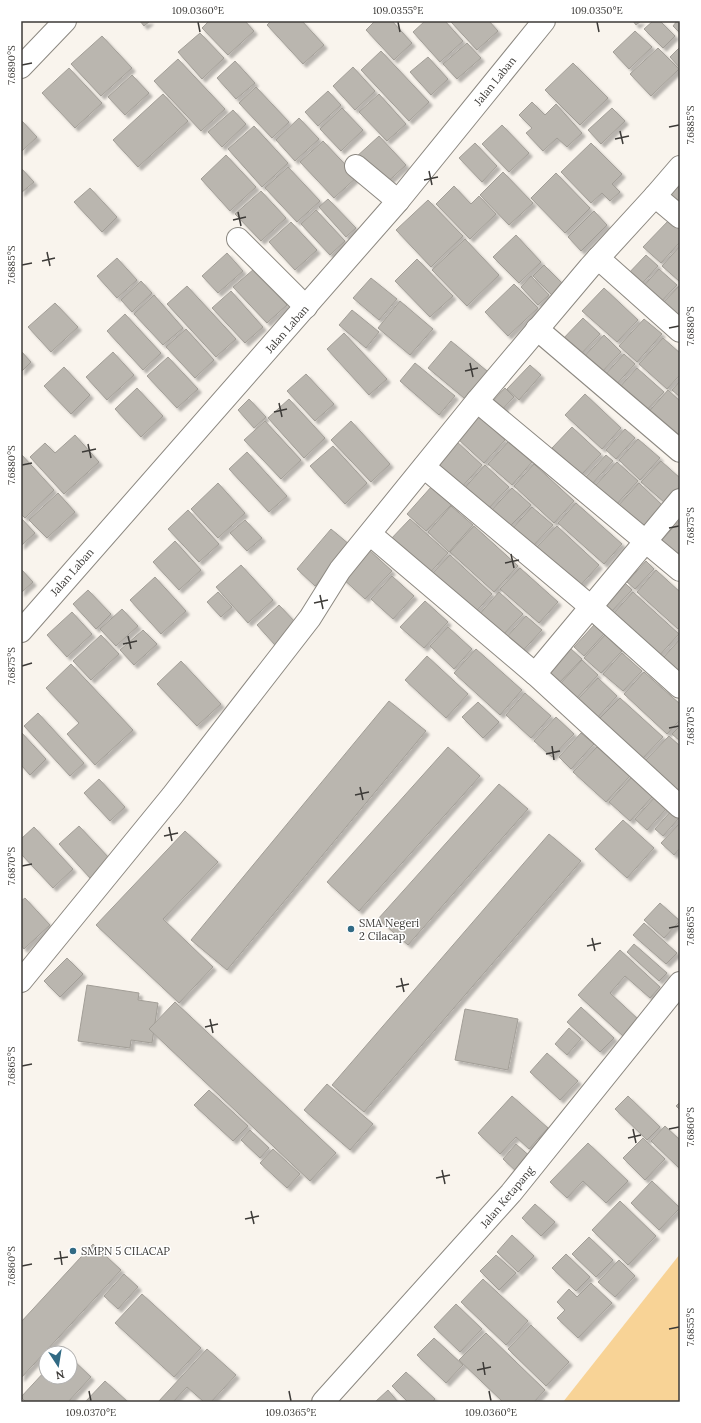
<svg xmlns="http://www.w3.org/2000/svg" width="701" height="1423" font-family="Lora,serif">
<defs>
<filter id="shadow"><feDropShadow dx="3.5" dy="3.5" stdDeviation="1" flood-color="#0004"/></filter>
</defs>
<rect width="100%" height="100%" fill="#f9f4ed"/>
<!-- green -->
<polygon fill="#f8d396" points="680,1254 680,1402 563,1402"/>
<!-- building -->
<g fill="#bab6af" stroke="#a29e97" filter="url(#shadow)">
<polygon points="140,21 150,21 144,26"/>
<polygon points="209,21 245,21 254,31 228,55 202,28"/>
<polygon points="271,21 302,21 324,45 303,64 267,25"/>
<polygon points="375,21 392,21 412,43 394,60 366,30"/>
<polygon points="425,21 445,21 463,41 440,62 413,32"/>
<polygon points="453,21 489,21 498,31 477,50 451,22"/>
<polygon points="633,21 641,21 636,25"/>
<polygon points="653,21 660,21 675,36 663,48 644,29"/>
<polygon points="677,21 680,21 680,33 673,26"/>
<polygon points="635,31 652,47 629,69 613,52"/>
<polygon points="200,33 224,58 202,79 178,52"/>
<polygon points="102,36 132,68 101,96 71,64"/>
<polygon points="467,43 481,58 457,79 443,64"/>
<polygon points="680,47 680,68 670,57"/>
<polygon points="658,48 679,69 651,96 630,74"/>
<polygon points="381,51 429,102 409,121 361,70"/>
<polygon points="428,57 448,79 431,95 410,72"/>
<polygon points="178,59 225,109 201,131 154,81"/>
<polygon points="235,61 255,83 236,99 217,78"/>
<polygon points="573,63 608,98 580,125 545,90"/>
<polygon points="353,67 375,91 355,110 333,86"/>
<polygon points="69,68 102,103 75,128 42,93"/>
<polygon points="132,75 149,93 125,115 108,97"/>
<polygon points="256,87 289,122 272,138 239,103"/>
<polygon points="328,91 341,105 318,126 305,112"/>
<polygon points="163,94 188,121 138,167 113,140"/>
<polygon points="379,94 406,124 387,141 359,112"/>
<polygon points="532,102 545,115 556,104 582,133 567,147 557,138 543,151 526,133 532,128 519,115"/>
<polygon points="342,108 363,130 341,151 320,129"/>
<polygon points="612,108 625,121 601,144 588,130"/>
<polygon points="233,110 246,124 222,147 208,132"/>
<polygon points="299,118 319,139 295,161 276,140"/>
<polygon points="21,120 37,137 21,152"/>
<polygon points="502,125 529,153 509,172 482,144"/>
<polygon points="254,126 288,163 262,187 228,149"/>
<polygon points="379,136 406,165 382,187 355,158"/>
<polygon points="323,141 357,177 334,198 300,162"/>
<polygon points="475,143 497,166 482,182 459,158"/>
<polygon points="591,143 622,174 612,184 620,192 610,201 602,193 591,203 561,172"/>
<polygon points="226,155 256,187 230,211 201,179"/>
<polygon points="288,167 320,201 297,222 265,188"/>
<polygon points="21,168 34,182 21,193"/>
<polygon points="503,172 533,203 509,225 480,195"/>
<polygon points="556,173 590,208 565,233 531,198"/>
<polygon points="680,184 680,206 669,196"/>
<polygon points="454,186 471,204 479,196 496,214 470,239 436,204"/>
<polygon points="90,188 117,217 102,232 74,202"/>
<polygon points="261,191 286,218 261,241 235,214"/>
<polygon points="328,199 356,228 346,237 319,207"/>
<polygon points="428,200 463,236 431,267 396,230"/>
<polygon points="316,210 345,241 330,255 301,224"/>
<polygon points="594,211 607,225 581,251 568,237"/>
<polygon points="670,219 680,228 680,242 661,263 643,247"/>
<polygon points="291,222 317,250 295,270 269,242"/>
<polygon points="516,235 541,262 519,283 493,257"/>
<polygon points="465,239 499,275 467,306 432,270"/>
<polygon points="680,246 680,281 679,281 662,266"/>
<polygon points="227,253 243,271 218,293 202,276"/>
<polygon points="646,255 658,266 638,288 625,277"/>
<polygon points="117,258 137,280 117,298 97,276"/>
<polygon points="417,259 453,296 430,317 395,281"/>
<polygon points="544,265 564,285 553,296 533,276"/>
<polygon points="254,269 287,305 267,323 233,287"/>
<polygon points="659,269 677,285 657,306 640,290"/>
<polygon points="531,276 549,295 538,305 521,287"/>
<polygon points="371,278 397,299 379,320 353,298"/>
<polygon points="141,281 152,293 132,312 121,300"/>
<polygon points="514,284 538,308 508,336 485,312"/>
<polygon points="680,285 680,326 659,307"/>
<polygon points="187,286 236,339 216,357 167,304"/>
<polygon points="604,288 638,320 617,342 582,311"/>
<polygon points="231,291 263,327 245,343 212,308"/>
<polygon points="154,295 183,328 163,345 134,314"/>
<polygon points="400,301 433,329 410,355 378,328"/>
<polygon points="55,303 78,327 51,352 28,327"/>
<polygon points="352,310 379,332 366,348 339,325"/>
<polygon points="125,314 161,353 143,370 107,331"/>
<polygon points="583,318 600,334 577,358 560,342"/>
<polygon points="644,319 662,334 637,362 619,346"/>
<polygon points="186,329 214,360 195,378 166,347"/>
<polygon points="344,333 387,379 369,395 327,349"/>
<polygon points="604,335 621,352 598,376 580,361"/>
<polygon points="663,338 680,353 680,375 667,389 639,364"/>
<polygon points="451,341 493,376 470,403 428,368"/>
<polygon points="21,351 31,362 21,372"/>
<polygon points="113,352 134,375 107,400 86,377"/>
<polygon points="624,354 635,364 614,387 603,377"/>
<polygon points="168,357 198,389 177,408 147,376"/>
<polygon points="415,363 455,396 439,415 400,381"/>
<polygon points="530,365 541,375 519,400 507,389"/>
<polygon points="64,367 90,395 71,414 44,386"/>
<polygon points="637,368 664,392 643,414 617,390"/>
<polygon points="306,374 334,404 315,421 287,391"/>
<polygon points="680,381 680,397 672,390"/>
<polygon points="137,388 163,416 141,437 115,409"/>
<polygon points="505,388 514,397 497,415 488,406"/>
<polygon points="668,390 680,401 680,448 645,416"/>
<polygon points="585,394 621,428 602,449 565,415"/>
<polygon points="249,399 266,417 254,428 238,410"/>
<polygon points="289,399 325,438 304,458 268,418"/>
<polygon points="479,416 505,440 484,463 458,439"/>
<polygon points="265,421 301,460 281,479 244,440"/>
<polygon points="351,421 390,464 371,482 331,440"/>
<polygon points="572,427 601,454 582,474 552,448"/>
<polygon points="625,429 635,438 616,459 606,450"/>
<polygon points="75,435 99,462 64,494 30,457 45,443 55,453"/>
<polygon points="638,439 660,458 640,480 619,460"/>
<polygon points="456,441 482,465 459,490 433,467"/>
<polygon points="509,441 532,462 512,485 488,464"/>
<polygon points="333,446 367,483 345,504 310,466"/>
<polygon points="247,452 287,496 269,512 229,469"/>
<polygon points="21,454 54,490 25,518 21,514"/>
<polygon points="606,455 613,461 592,484 585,478"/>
<polygon points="661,461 680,478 680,486 665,503 641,482"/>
<polygon points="617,462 638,481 615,506 594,487"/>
<polygon points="534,464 574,501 554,523 514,486"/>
<polygon points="485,465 509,487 485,512 462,491"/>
<polygon points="218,483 245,513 218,538 191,509"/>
<polygon points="639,483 662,505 640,530 616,508"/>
<polygon points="432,486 452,504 426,531 407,514"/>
<polygon points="512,488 531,505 507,529 489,513"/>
<polygon points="58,493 75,512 47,538 29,520"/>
<polygon points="576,503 622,544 604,564 558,523"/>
<polygon points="451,506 473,525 449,552 428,532"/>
<polygon points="532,507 553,525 531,548 511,530"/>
<polygon points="188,510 219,544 199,562 168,529"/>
<polygon points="21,518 35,533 21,546"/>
<polygon points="410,519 448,553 427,576 389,541"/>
<polygon points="245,520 262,538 247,551 230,533"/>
<polygon points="680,520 680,559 661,541"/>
<polygon points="474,526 518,566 494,592 450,552"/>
<polygon points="557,526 599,565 578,588 535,549"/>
<polygon points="331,529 350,545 315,586 297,569"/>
<polygon points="175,541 201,570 179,590 153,562"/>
<polygon points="368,549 392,571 365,599 341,577"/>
<polygon points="450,555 492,594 472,616 429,577"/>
<polygon points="646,561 654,569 635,589 627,582"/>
<polygon points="241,565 273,600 248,623 216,587"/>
<polygon points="520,568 558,602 539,623 500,589"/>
<polygon points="21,569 33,582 21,593"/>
<polygon points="656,570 680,592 680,626 678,629 637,592"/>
<polygon points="392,576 414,596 393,619 371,599"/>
<polygon points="155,577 186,611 161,634 130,600"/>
<polygon points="625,583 632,590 609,614 602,608"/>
<polygon points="88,590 111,614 96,629 73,604"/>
<polygon points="218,592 232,607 221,617 207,602"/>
<polygon points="499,592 523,614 500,638 477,617"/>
<polygon points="633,592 679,634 658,657 612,615"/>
<polygon points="425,601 448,622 424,648 400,627"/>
<polygon points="279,605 297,624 275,645 257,625"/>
<polygon points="122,609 138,626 116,646 100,629"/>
<polygon points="72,612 92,634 67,657 47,635"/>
<polygon points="526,616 542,630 519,655 503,641"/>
<polygon points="594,625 604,634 584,656 574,647"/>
<polygon points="448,627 472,649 454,669 430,646"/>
<polygon points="143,630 157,644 134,665 120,650"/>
<polygon points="101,635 119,654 91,680 73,661"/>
<polygon points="605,635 622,651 601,673 584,658"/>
<polygon points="680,639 680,675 662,659"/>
<polygon points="570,648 582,659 558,684 546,673"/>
<polygon points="476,649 522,690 500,715 454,673"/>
<polygon points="622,653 642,671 623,691 603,674"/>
<polygon points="427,656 468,694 446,718 405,680"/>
<polygon points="582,660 598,675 575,700 559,685"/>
<polygon points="181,661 221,704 197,726 157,684"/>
<polygon points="71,664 133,730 95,765 67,734 79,723 46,688"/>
<polygon points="644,672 680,704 680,720 667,734 624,694"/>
<polygon points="598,678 617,696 597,718 577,700"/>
<polygon points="525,693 551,716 531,738 506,715"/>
<polygon points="620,698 663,737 642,759 599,719"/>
<polygon points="389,701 426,731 227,970 191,940"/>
<polygon points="478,702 499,722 483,738 462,717"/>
<polygon points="38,713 84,763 70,776 24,726"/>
<polygon points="556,717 574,734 552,757 534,741"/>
<polygon points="680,726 680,741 672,734"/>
<polygon points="21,732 46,759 30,775 21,765"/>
<polygon points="581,733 594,744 571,769 559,757"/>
<polygon points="669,736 680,746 680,795 644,762"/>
<polygon points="448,747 480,776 359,911 327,882"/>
<polygon points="597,747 630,776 606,802 573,772"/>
<polygon points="632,777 653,796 630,821 609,802"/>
<polygon points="99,779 125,807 110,821 84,793"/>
<polygon points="499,784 528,809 408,945 378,919"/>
<polygon points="655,797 667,808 647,830 635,819"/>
<polygon points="673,809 680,817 663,836 655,829"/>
<polygon points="623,820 654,848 627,878 595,849"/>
<polygon points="680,823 680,848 674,855 661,843"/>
<polygon points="79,826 111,860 90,878 59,844"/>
<polygon points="34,827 73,869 53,888 21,854 21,839"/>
<polygon points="185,831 218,862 163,919 213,967 179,1003 96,925"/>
<polygon points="549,834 581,861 364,1112 332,1085"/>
<polygon points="25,898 50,925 24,949 21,945 21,901"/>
<polygon points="660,903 680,921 664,938 644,920"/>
<polygon points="644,923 677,953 666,964 633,935"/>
<polygon points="634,944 667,973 659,981 627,952"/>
<polygon points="620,950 660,987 650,998 625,976 610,993 639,1020 624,1037 578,995"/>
<polygon points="67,958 83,974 60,997 44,981"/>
<polygon points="87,985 139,993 138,1000 158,1003 152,1043 131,1040 130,1048 78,1041"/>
<polygon points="175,1002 336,1153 310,1181 149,1029"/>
<polygon points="581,1007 614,1038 600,1052 567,1022"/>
<polygon points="465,1009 518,1019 508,1070 455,1060"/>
<polygon points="569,1028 581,1039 567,1055 555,1044"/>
<polygon points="547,1053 578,1081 560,1100 530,1072"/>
<polygon points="327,1084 373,1124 350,1150 304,1110"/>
<polygon points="209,1090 248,1126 233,1141 194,1105"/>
<polygon points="512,1096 548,1128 529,1149 516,1137 500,1154 478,1133"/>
<polygon points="628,1096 660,1127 647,1140 615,1109"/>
<polygon points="680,1102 680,1110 676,1106"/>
<polygon points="665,1126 680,1140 680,1169 651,1141"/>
<polygon points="250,1130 269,1148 260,1158 241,1140"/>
<polygon points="643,1138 665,1159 645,1180 623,1158"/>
<polygon points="588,1143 628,1181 606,1203 583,1181 567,1198 550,1182"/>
<polygon points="516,1144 533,1159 519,1174 503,1159"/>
<polygon points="273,1149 300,1174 287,1188 260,1163"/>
<polygon points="652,1181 680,1208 659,1230 631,1203"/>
<polygon points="620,1201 656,1236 628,1265 592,1230"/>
<polygon points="535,1204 555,1222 541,1236 522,1218"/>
<polygon points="512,1235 534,1256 518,1272 497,1252"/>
<polygon points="589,1237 613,1260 596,1277 572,1254"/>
<polygon points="93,1244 121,1270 21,1378 21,1322"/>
<polygon points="566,1254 590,1277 576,1291 552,1268"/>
<polygon points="496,1255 516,1273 499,1290 480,1271"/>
<polygon points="619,1260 635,1276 615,1297 598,1282"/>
<polygon points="124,1274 138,1287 118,1309 104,1296"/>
<polygon points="483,1279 528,1321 506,1345 461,1302"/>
<polygon points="591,1283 612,1303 578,1338 557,1318 565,1310 557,1302 569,1289 577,1297"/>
<polygon points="142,1294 201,1348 174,1377 115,1323"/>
<polygon points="456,1304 482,1329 460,1352 434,1327"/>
<polygon points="531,1325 569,1362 546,1386 508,1349"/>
<polygon points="486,1333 545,1390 534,1402 503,1402 459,1360"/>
<polygon points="434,1338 463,1365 446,1383 417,1355"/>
<polygon points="207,1349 236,1375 211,1402 204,1402 187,1387 173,1402 158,1402"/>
<polygon points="70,1357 91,1377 68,1402 26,1402 21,1397 46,1370 46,1377 70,1377"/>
<polygon points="406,1372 435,1399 432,1402 408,1402 392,1386"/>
<polygon points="105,1381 128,1402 85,1402"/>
<polygon points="388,1390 398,1402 375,1402"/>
</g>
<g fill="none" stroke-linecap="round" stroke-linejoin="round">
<!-- minor casing -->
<g stroke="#8c8881" stroke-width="24">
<g id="minor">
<polyline points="21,67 65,21"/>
<polyline points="356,166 398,201"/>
<polyline points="655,196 680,217"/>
<polyline points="238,239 306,307"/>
<polyline points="598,258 680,331"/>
<polyline points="537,329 680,451"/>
<polyline points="477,401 680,570"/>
<polyline points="424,467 591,607 680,687"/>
<polyline points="680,500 535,674 680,807"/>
<polyline points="370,534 535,674"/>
<polyline points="21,631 398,201 544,21"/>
<polyline points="21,981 172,796 310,618 340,570 477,401 590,267 655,196 680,167"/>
<polyline points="323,1402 511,1193 680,983"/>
</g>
</g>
<!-- minor -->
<use href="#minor" stroke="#fff" stroke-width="22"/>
</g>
<!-- ticks -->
<path fill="none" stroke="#3c3a37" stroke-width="1.5" d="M 198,22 L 200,32M 398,22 L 400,32M 597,22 L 599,32M 22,65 L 32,63M 669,127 L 679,125M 620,131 L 623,144M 615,139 L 629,136M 429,171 L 432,185M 424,180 L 438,177M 238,212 L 241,226M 233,220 L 246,217M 47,252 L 50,266M 42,261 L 55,258M 22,265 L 32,263M 669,328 L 679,326M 470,363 L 473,377M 465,371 L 478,368M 279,403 L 282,417M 274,412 L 287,409M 88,444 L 91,458M 82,452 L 96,449M 22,465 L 32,463M 669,528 L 679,526M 511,554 L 514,568M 505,563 L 519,560M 320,595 L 323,609M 314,603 L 328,600M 128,636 L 131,649M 123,644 L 137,641M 22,666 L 32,663M 669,728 L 679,726M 552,746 L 554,760M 546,754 L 560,751M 360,787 L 363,800M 355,795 L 369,792M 169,827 L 172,841M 164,836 L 178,833M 22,866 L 32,864M 669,928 L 679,926M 592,938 L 595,951M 587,946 L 601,943M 401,978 L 404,992M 396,987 L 409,984M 210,1019 L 213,1033M 205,1027 L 218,1024M 22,1066 L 32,1064M 633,1129 L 636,1143M 669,1129 L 679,1127M 628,1138 L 641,1135M 442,1170 L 445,1184M 436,1178 L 450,1175M 251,1211 L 254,1224M 245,1219 L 259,1216M 60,1251 L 62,1265M 54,1259 L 68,1257M 22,1266 L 32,1264M 669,1329 L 679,1327M 483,1362 L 485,1375M 477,1370 L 491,1367M 89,1391 L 91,1401M 289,1391 L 291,1401M 489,1391 L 491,1401"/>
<!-- markers -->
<g fill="#316a84" stroke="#fff" stroke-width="1.5">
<circle cx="351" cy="929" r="4"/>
<circle cx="73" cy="1251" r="4"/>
</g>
<g text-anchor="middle" stroke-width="3" stroke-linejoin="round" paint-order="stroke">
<!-- street labels -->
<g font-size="11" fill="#3c3a37" stroke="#fff">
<text transform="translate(495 81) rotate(-51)" y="4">Jalan Laban</text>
<text transform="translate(287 329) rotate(-49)" y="4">Jalan Laban</text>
<text transform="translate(72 572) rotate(-49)" y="4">Jalan Laban</text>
<text transform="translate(507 1197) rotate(-50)" y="4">Jalan Ketapang</text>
</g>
<!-- poi labels -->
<g font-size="11" fill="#3c3a37" stroke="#fff" text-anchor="start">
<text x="359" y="927">SMA Negeri<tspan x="359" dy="13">2 Cilacap</tspan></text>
<text x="81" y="1255">SMPN 5 CILACAP</text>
</g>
</g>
<!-- border -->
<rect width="701" height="1423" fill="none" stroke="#ffffff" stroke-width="44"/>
<!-- north arrow -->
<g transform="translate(58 1365) rotate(168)"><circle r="19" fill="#ffffff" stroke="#b1b0af"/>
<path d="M0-3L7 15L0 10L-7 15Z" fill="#316a84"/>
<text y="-6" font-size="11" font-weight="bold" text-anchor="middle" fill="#3c3a37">N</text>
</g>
<rect x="22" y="22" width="657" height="1379" fill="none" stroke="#3c3a37" stroke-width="1.5"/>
<g font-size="10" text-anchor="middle" fill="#3c3a37">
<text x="198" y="14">109.0360°E</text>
<text x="398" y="14">109.0355°E</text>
<text x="597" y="14">109.0350°E</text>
<text transform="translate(11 65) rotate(-90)" y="4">7.6890°S</text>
<text transform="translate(690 125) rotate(-90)" y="4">7.6885°S</text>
<text transform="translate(11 265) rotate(-90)" y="4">7.6885°S</text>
<text transform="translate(690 326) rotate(-90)" y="4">7.6880°S</text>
<text transform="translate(11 465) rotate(-90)" y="4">7.6880°S</text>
<text transform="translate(690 526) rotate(-90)" y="4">7.6875°S</text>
<text transform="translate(11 666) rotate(-90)" y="4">7.6875°S</text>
<text transform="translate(690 726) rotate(-90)" y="4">7.6870°S</text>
<text transform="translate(11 866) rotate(-90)" y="4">7.6870°S</text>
<text transform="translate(690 926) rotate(-90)" y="4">7.6865°S</text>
<text transform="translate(11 1066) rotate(-90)" y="4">7.6865°S</text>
<text transform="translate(690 1127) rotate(-90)" y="4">7.6860°S</text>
<text transform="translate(11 1266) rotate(-90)" y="4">7.6860°S</text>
<text transform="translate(690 1327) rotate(-90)" y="4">7.6855°S</text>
<text x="91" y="1416">109.0370°E</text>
<text x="291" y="1416">109.0365°E</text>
<text x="491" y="1416">109.0360°E</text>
</g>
</svg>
